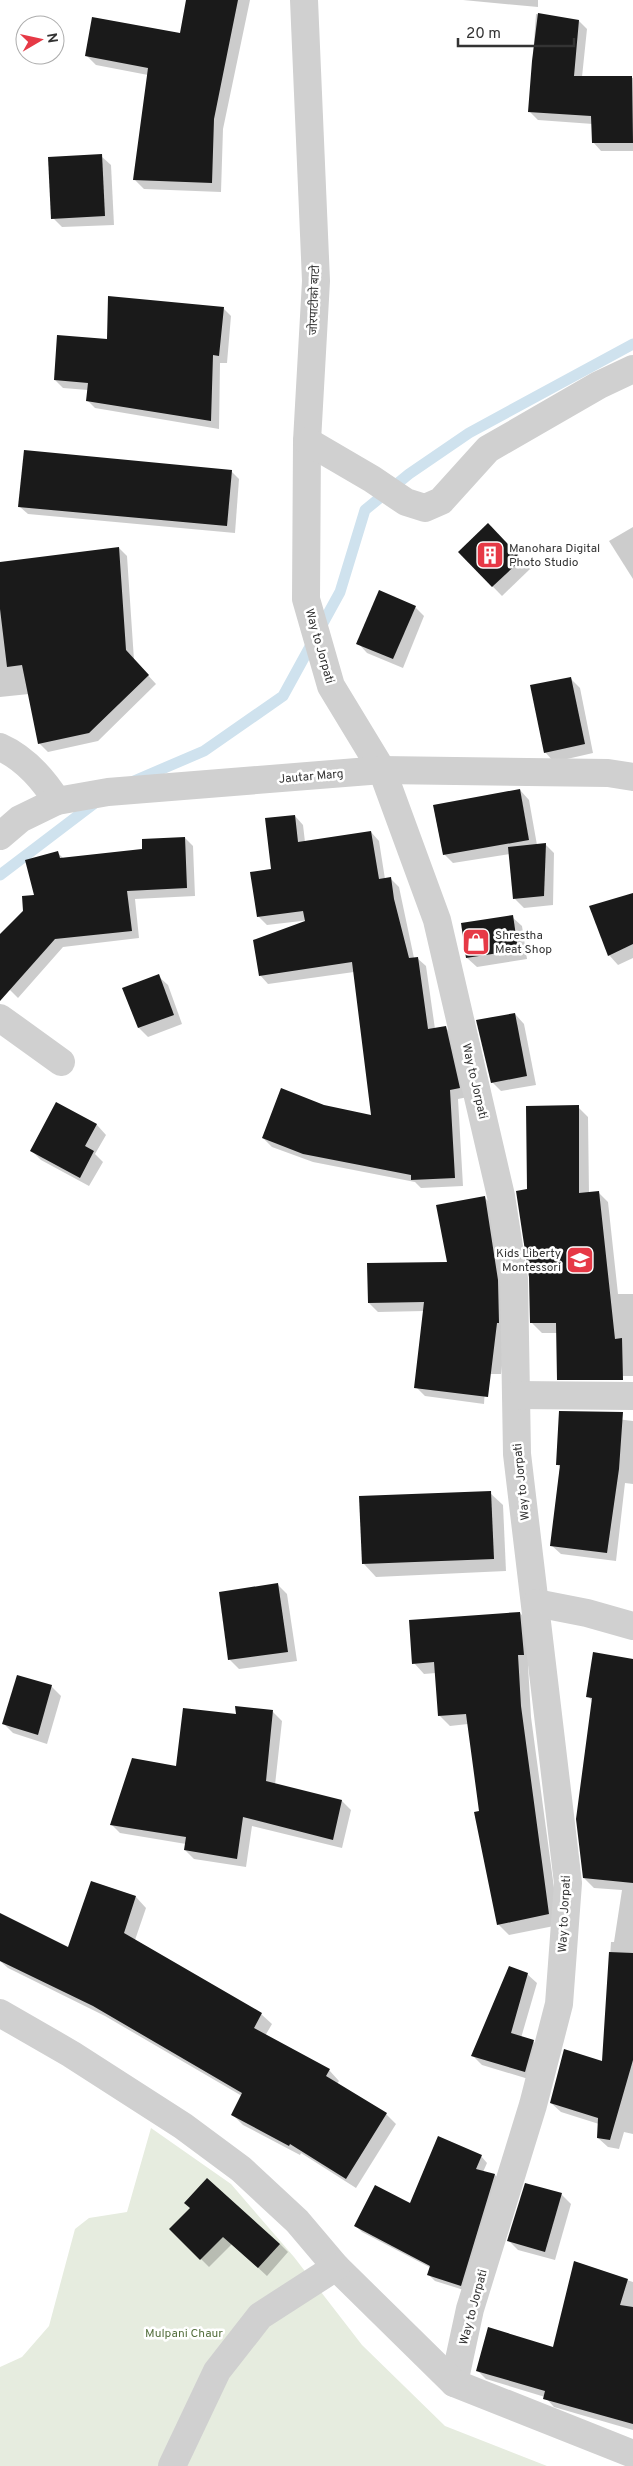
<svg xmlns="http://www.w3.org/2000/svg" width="633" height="2466" font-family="Overpass,'Noto Sans Devanagari',sans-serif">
<rect width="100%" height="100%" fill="#fff"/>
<!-- green -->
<polygon fill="#e6ecdf" points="151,2128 231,2184 294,2257 362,2345 445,2426 547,2466 0,2466 0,2367 22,2357 49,2326 75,2229 89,2218 127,2212"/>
<!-- shadow -->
<g fill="#0003">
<polygon points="187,0 250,0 223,129 221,192 144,189 135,180 148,75 96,65 86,55 181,35"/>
<polygon points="463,0 538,0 538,7"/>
<polygon points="536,14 579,21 587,29 582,77 633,78 633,151 601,151 593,142 593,124 538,120 529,111"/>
<polygon points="101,156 111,165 114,225 62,227 53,218"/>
<polygon points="223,308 231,316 227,363 220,363 219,429 95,408 87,400 88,390 63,388 55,380 108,340"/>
<polygon points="231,471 239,479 235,533 28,514 20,507"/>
<polygon points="488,525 530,569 502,596 459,552"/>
<polygon points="633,527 633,579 609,541"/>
<polygon points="119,548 127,556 134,660 156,684 98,741 48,752 39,743 29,694 0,697 0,564"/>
<polygon points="415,607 424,616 403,668 367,653 358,643"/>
<polygon points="570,678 580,688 593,753 554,762 545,752"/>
<polygon points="520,790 529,800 537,845 545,844 554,853 553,905 524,908 515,899 510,854 453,863 444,854"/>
<polygon points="295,816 303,825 305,842 371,832 379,841 385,879 390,878 399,887 414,958 417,958 426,966 435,1029 445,1027 454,1036 468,1097 458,1099 463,1186 421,1188 415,1182 313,1162 272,1147 263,1138 324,1107 373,1116 354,972 268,984 260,975 310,920 267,925 258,916 272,870"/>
<polygon points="185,838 193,846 195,896 135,899 139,938 63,947 18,998 0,980 0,936 36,896 58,853 64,859 144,850"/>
<polygon points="633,894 633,958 618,965 609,955"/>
<polygon points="512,917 522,926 527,959 477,967 467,958"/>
<polygon points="158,976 168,985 182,1024 148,1037 139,1028"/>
<polygon points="515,1014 524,1024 536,1085 501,1091 492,1082"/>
<polygon points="56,1104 97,1125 106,1135 95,1154 103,1162 89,1186 41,1160 31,1150"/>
<polygon points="578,1107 588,1117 589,1193 598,1192 608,1202 618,1294 633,1294 633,1376 568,1376 557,1333 542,1333 532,1323 528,1190"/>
<polygon points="485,1198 494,1207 506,1332 501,1374 486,1374 484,1404 425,1396 416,1387 424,1311 378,1312 369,1303 448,1263"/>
<polygon points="560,1412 633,1421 633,1484 625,1483 616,1561 561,1554 551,1545 560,1467 557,1464"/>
<polygon points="490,1493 503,1505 506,1571 376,1577 364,1564"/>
<polygon points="278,1585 287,1594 297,1661 239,1669 230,1660"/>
<polygon points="520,1613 530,1624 534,1665 528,1665 531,1717 559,1925 509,1935 498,1924 468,1724 450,1726 439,1715 436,1673 424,1674 414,1663"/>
<polygon points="633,1660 633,2134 624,2132 619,2149 608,2147 598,2138 599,2124 561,2112 551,2103 603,2062 611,1942 614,1942 622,1890 594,1888 584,1878 592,1701 588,1696"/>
<polygon points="51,1686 61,1696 47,1744 13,1733 4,1724"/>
<polygon points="236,1707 273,1712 282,1721 275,1785 342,1801 351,1810 342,1848 252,1826 246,1867 194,1859 185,1850 186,1844 120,1833 111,1824 238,1715"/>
<polygon points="136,1897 146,1908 135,1940 261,2014 272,2024 265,2036 329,2070 339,2081 337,2084 386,2114 396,2124 356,2188 301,2153 300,2155 243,2125 232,2114 242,2096 105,2016 8,1968 0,1961 0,1914 69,1949"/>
<polygon points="527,1974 537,1983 521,2038 533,2041 542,2051 535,2081 482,2065 473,2056"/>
<polygon points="481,2156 487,2163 483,2172 495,2175 501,2181 467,2291 435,2281 429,2275 431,2268 362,2232 356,2226 411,2204"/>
<polygon points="561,2194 571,2204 555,2260 518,2250 509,2241"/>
<polygon points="171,2229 280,2244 288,2252 267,2276 232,2244 209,2267"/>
<polygon points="574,2263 633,2282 633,2430 554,2407 545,2397 486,2379 477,2370 554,2348"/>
</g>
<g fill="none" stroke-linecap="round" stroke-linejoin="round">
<!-- stream -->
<g stroke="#cfe2ee" stroke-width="11">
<polyline points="134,781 204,751 283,696 340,592 365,510 409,474 469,433 633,344"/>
<polyline points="0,875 96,802"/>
</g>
</g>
<!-- building -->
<g fill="#1a1a1a">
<polygon points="186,0 238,0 214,119 212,183 133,180 148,68 85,56 92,17 180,33"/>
<polygon points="538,13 579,20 574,76 632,76 633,143 592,143 591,116 528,112 532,61"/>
<polygon points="102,154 105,216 51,219 48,157"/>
<polygon points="108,296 224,307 219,356 213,355 211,421 86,401 88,383 54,380 57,335 107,339"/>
<polygon points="24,450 232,470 227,526 18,507"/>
<polygon points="488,523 522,559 492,587 458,552"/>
<polygon points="119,547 126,650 149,675 89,733 38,744 22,665 7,667 0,609 0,562"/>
<polygon points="379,590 416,606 393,659 356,644"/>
<polygon points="571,677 585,744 544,753 530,685"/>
<polygon points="520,789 529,840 443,855 433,805"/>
<polygon points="295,815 298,842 371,831 379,879 391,877 394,899 409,958 418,957 428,1029 446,1026 460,1088 450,1090 455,1178 411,1180 411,1175 303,1154 262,1138 281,1088 324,1105 371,1115 352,962 259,976 253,940 305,921 303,911 257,917 250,872 271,869 265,818"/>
<polygon points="185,837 187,888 127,891 132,931 55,939 0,1001 0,934 23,911 22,896 34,895 25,860 58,851 60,858 142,849 142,839"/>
<polygon points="546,843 544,896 513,899 508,847"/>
<polygon points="633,893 633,944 608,956 589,906"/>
<polygon points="513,915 518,950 466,958 461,923"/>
<polygon points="159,974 174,1015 138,1028 122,988"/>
<polygon points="515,1013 527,1076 491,1083 476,1020"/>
<polygon points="56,1102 97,1124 85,1146 94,1151 80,1178 30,1151"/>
<polygon points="579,1105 579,1193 599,1191 615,1339 622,1338 623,1380 557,1380 556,1323 530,1323 529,1277 516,1191 527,1189 526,1106"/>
<polygon points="485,1196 498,1280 499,1323 497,1323 488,1397 414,1388 424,1302 368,1303 367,1263 447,1262 436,1205"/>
<polygon points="559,1411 623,1412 619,1469 607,1553 550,1546 560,1465 556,1465"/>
<polygon points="491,1491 494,1559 362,1564 359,1496"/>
<polygon points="278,1583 288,1652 228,1660 219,1592"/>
<polygon points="520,1612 524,1655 518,1655 521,1706 549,1914 497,1925 474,1812 479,1811 466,1714 438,1716 434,1662 412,1664 409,1620"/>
<polygon points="593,1652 633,1659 633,1883 583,1878 576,1819 592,1698 586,1697"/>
<polygon points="17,1675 52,1685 38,1735 2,1724"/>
<polygon points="235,1706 273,1710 266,1781 342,1800 333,1840 243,1817 237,1859 184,1850 186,1837 110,1825 132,1758 176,1766 183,1708 236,1714"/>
<polygon points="91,1881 136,1896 124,1933 262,2013 254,2028 330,2069 326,2076 387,2113 346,2179 290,2144 289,2146 231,2115 242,2093 93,2006 0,1961 0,1913 68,1947"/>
<polygon points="609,1952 633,1953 633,2060 610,2140 597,2138 598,2118 550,2103 564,2049 602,2061"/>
<polygon points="509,1966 528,1973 511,2033 534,2040 525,2072 471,2056"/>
<polygon points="438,2136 482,2155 476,2169 495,2174 461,2286 427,2275 430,2266 354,2226 375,2185 410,2203"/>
<polygon points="207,2178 280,2244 258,2268 223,2237 200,2260 169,2229 190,2208 184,2203"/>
<polygon points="525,2183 562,2193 545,2252 507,2241"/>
<polygon points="574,2261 628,2279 620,2305 633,2307 633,2424 543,2399 545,2391 476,2371 488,2327 553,2347"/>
</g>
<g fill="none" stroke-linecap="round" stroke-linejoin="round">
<!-- minor -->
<g stroke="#d0d0d0" stroke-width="28">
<polyline points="304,0 316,281 307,441 306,599 331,686 382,770 437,920 501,1196 514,1279 517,1454 568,1883 559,2004 533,2105 470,2309 454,2383"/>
<polyline points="307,441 372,479 406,502 425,508 441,501 488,449 599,385 633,369"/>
<path d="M 0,747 C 25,758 43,779 57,801"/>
<polyline points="0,836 20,819 57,801 108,792 382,770 608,773 633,777"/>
<polyline points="0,1018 61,1062"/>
<polyline points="516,1395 633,1396"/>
<polyline points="536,1603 587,1613 633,1626"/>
<polyline points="0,2013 71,2054 183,2126 241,2169 297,2221 336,2267 454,2383 633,2454"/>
<polyline points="172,2466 217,2371 260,2316 336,2267"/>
</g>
</g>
<!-- icons -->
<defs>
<g id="building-square" transform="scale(1.4375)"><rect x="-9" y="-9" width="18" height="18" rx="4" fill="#e63946" stroke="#fff"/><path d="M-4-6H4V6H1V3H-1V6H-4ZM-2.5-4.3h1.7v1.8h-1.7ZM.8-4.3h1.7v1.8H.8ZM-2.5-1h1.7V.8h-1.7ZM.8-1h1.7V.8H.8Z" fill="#fff"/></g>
<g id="shop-square" transform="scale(1.4375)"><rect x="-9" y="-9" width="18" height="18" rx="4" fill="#e63946" stroke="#fff"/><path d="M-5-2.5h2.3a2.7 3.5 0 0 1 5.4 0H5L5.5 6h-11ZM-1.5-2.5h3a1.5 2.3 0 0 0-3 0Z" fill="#fff"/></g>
<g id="school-square" transform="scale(1.4375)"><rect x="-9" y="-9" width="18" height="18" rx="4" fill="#e63946" stroke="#fff"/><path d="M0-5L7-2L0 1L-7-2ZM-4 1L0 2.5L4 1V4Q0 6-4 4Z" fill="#fff"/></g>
</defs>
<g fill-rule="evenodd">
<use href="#building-square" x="490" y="555"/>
<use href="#shop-square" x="476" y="942"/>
<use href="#school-square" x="580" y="1260"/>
</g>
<g text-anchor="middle" stroke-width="5" stroke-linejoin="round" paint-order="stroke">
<!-- street labels -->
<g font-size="12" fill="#333" stroke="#fff">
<text transform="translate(314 300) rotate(-88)" y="4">जोरपाटीको बाटो</text>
<text transform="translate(320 646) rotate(74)" y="4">Way to Jorpati</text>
<text transform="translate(311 776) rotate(-5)" y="4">Jautar Marg</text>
<text transform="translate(475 1081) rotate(77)" y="4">Way to Jorpati</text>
<text transform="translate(521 1482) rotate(-96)" y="4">Way to Jorpati</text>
<text transform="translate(564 1914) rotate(-87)" y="4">Way to Jorpati</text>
<text transform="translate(473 2307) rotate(-75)" y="4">Way to Jorpati</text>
</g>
<!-- poi labels -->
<g font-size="12" fill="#333" stroke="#fff" text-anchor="start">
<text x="509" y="552">Manohara Digital<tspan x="509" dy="14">Photo Studio</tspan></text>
<text x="495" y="939">Shrestha<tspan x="495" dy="14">Meat Shop</tspan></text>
<text x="561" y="1257" text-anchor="end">Kids Liberty<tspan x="561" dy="14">Montessori</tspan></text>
</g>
<!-- park labels -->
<g font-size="12" fill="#56703f" stroke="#fff">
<text x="184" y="2337">Mulpani Chaur</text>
</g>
</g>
<!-- north arrow -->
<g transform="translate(40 40) rotate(81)"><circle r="24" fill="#ffffff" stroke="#adadad"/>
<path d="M0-4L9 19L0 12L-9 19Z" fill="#e63946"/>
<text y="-8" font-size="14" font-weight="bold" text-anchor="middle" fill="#333333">N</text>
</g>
<!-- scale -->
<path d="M458 38v8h116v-8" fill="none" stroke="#333333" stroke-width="2.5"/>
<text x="466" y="38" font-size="15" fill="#333333" stroke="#ffffff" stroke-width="4" paint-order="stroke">20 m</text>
</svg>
